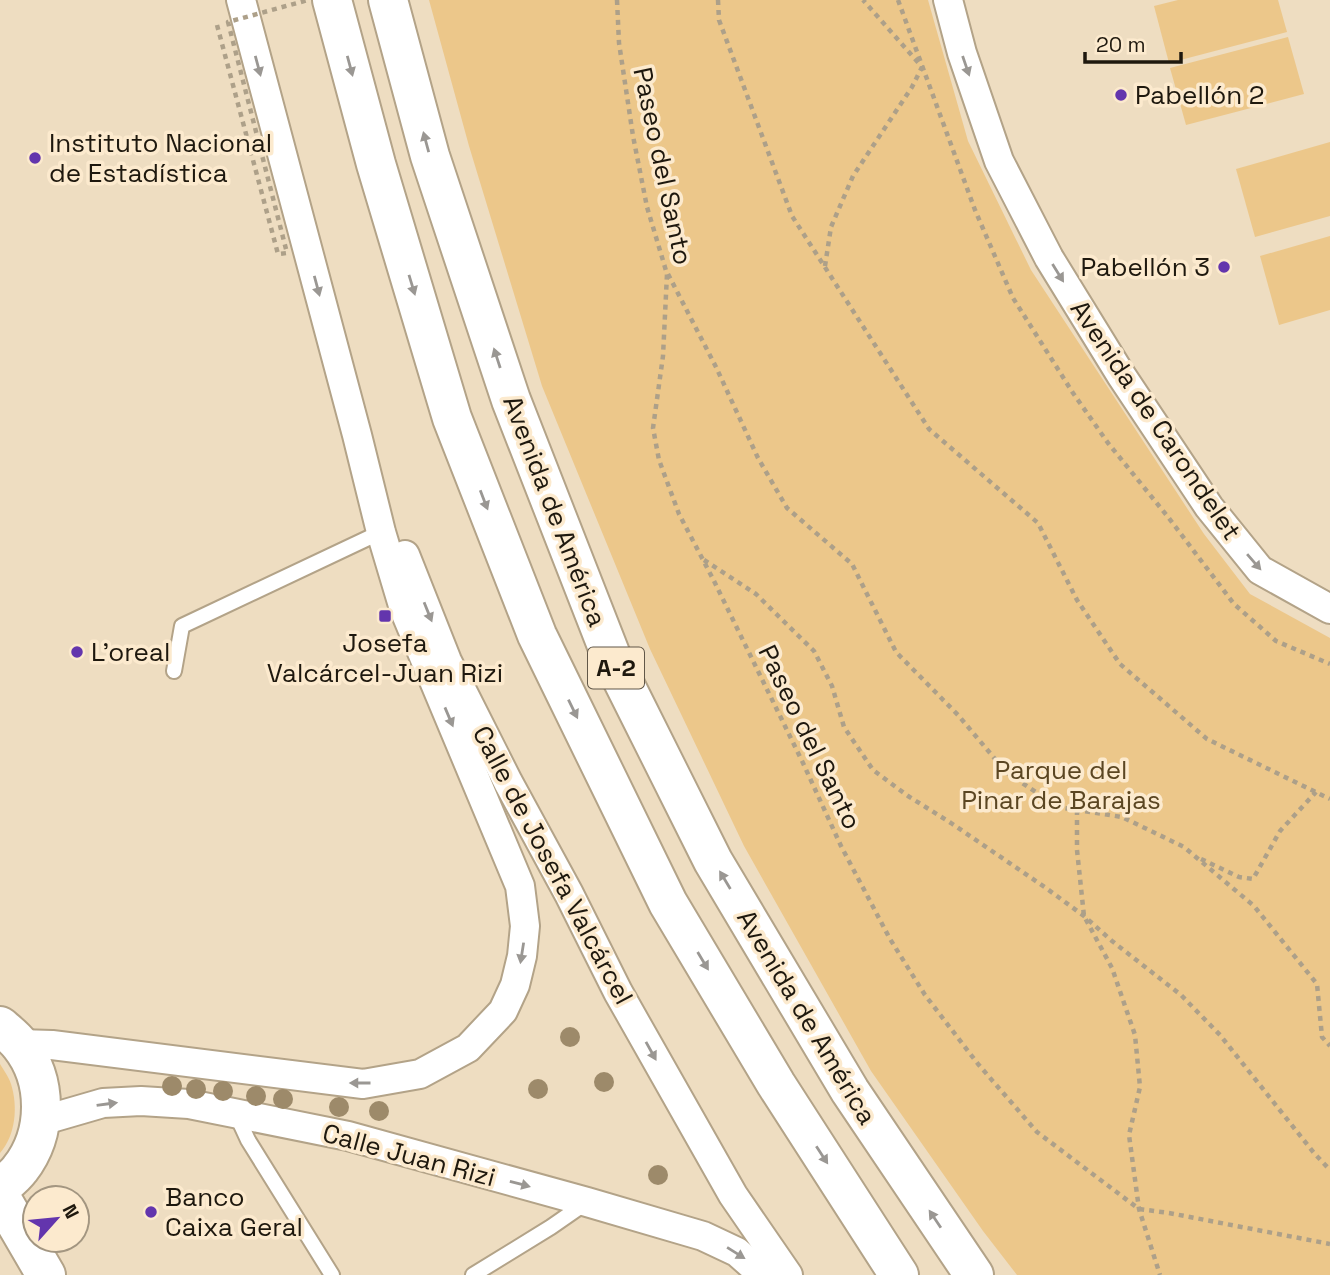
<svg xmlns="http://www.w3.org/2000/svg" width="1330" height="1275" font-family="'Space Grotesk',sans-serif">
<rect width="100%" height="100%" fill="#eeddc1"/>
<!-- green -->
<g fill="#ecc78a">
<polygon points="429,0 928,0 968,141 1031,270 1204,534 1250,594 1330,638 1330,1275 1017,1275 983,1231 871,1071 744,846 650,649 542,386 469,146"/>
<polygon points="1178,0 1278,0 1287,32 1169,63 1154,6"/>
<polygon points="1288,37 1304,94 1186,125 1170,68"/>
<polygon points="1330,142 1330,216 1255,237 1236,169"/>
<polygon points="1330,236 1330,310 1279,325 1260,256"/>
<path d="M 0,1064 C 4,1071 9,1077 11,1084 C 18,1106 16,1135 0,1153 Z"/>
</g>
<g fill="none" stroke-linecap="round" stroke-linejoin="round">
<!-- lane casing -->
<g stroke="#b3a388" stroke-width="18">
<g id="lane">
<polyline points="174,671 182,626 381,532"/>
<polyline points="236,1114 248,1140 332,1275"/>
<polyline points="473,1275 551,1227 587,1202"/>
</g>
</g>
<!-- street casing -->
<g stroke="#b3a388" stroke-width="32">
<g id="street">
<polyline points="948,0 962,53 999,161 1049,258 1121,375 1209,507 1260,570 1330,609"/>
<polyline points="405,555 447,661 508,782 569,894 618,992 733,1195 788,1275"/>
<polyline points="19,1044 52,1045 363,1084 420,1074 468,1048 503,1011 515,985 522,956 525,926 520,886 404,609 381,532 357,435 241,0"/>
<polyline points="41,1121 103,1103 141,1101 189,1104 348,1136 587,1202 703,1236 737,1252 763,1275"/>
</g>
</g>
<!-- secondary casing -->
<g stroke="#b3a388" stroke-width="42">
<g id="secondary">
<path d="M 0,1026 C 7,1032 15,1038 20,1045 C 48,1080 48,1133 20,1169 C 15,1176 7,1182 0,1188"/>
<polyline points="0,1196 46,1275"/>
</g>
</g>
<!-- highway casing -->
<g stroke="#b3a388" stroke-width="42">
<g id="highway">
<polyline points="332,0 376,164 452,418 537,635 668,903 776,1084 899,1275"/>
<polyline points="388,0 430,156 511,400 613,661 713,861 850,1091 974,1275"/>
</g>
</g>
<!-- path -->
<g stroke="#ada089" stroke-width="4.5" stroke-dasharray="5 5" stroke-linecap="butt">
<polyline points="617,0 619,43 633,136 647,207 667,274 663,356 653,428 659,460 679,514 713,579 803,763 841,846 890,939 925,995 978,1064 1037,1132 1139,1209 1169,1213 1330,1244"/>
<polyline points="718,0 719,20 792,216 929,429 1038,523 1077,600 1120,664 1207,739 1330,799"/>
<polyline points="898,0 975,210 1013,298 1073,393 1108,443 1168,517 1234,604 1276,641 1330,664"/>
<polyline points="825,266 831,227 853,176 912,87 922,67 863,0"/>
<polyline points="668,274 716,367 758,458 787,508 852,564 896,652 958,715 1006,772 1058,807 1122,817 1184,847 1254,906 1317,984 1322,1037 1330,1046"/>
<polyline points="704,560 756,594 814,651 832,686 844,727 873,770 908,796 951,823 1046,888 1084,916 1112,941 1181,995 1220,1035 1314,1153 1330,1170"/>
<polyline points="1077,810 1077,850 1084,916 1112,968 1135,1035 1140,1087 1129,1135 1139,1209 1160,1275"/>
<polyline points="1201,859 1239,877 1253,879 1280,831 1316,792"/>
</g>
<!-- lane -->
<use href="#lane" stroke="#fff" stroke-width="14"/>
<!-- street -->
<use href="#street" stroke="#fff" stroke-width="28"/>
<!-- secondary -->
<use href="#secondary" stroke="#fff" stroke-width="38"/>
<!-- highway -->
<use href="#highway" stroke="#fff" stroke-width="38"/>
<!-- path-bridge -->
<polyline stroke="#ada089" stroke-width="4.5" stroke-dasharray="5 5" stroke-linecap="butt" points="217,25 278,254 287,253 228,22 308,0"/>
</g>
<!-- trees -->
<g fill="#9d8a6a">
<circle cx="570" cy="1037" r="10"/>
<circle cx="604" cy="1082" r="10"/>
<circle cx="172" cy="1086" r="10"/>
<circle cx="196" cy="1089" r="10"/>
<circle cx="538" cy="1089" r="10"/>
<circle cx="223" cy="1091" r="10"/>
<circle cx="256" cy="1096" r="10"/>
<circle cx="283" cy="1099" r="10"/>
<circle cx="339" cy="1107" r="10"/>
<circle cx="379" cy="1111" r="10"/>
<circle cx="658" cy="1175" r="10"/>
</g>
<!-- one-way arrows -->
<defs><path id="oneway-solid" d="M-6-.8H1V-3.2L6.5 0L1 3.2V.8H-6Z" transform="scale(1.75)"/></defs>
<g fill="#9a9793">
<use href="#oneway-solid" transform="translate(258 66) rotate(75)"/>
<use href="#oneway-solid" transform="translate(350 66) rotate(75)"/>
<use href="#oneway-solid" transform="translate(966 66) rotate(71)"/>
<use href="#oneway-solid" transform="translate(426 142) rotate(-105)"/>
<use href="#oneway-solid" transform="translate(1058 273) rotate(58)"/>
<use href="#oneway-solid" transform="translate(412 285) rotate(73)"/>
<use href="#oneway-solid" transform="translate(317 286) rotate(75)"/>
<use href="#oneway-solid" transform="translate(497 358) rotate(-108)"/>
<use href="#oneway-solid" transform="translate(484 500) rotate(69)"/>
<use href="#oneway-solid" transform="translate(1254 562) rotate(49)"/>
<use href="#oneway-solid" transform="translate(428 612) rotate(68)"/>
<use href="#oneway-solid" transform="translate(573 709) rotate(64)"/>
<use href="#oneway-solid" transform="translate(449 717) rotate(67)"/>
<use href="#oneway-solid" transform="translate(725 880) rotate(-121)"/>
<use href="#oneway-solid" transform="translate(522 953) rotate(99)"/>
<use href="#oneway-solid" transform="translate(703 961) rotate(59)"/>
<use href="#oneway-solid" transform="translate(651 1051) rotate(61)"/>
<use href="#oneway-solid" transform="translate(360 1083) rotate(-180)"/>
<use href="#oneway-solid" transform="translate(107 1104) rotate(-8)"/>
<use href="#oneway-solid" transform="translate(822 1155) rotate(57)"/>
<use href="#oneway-solid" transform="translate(520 1184) rotate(15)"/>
<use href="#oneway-solid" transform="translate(935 1219) rotate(-124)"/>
<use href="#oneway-solid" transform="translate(736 1253) rotate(32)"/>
</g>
<!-- markers -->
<g fill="#6335ad" stroke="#fceace" stroke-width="2.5">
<circle cx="1121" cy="95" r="7"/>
<circle cx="35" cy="158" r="7"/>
<circle cx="1224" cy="267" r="7"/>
<rect x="378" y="609" width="14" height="14" rx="3.5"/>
<circle cx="77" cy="652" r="7"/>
<circle cx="151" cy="1212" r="7"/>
</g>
<g text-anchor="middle" stroke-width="7" stroke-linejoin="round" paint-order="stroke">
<!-- shield labels -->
<rect fill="#fceace" stroke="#615748" stroke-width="2" x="588" y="647.5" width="56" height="41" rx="5"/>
<g font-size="24" font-weight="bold" fill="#1e180e">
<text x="616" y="676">A-2</text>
</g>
<!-- poi labels -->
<g font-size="26" fill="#1e180e" stroke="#fceace" text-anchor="start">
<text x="1135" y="104">Pabellón 2</text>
<text x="49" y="152">Instituto Nacional<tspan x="49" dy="30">de Estadística</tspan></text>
<text x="1210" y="276" text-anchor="end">Pabellón 3</text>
<text x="385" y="652" text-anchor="middle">Josefa<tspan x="385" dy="30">Valcárcel-Juan Rizi</tspan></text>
<text x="91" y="661">L'oreal</text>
<text x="165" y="1206">Banco<tspan x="165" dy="30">Caixa Geral</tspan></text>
</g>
<!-- street labels -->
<g font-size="26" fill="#1e180e" stroke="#fceace">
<text transform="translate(663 166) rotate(78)" y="9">Paseo del Santo</text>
<text transform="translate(1156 420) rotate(56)" y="9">Avenida de Carondelet</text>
<text transform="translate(555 511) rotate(69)" y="9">Avenida de América</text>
<text transform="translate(810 737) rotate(64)" y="9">Paseo del Santo</text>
<text transform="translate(553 865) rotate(62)" y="9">Calle de Josefa Valcárcel</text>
<text transform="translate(807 1017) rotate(59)" y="9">Avenida de América</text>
<text transform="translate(409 1155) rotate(15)" y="9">Calle Juan Rizi</text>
</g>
<!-- park labels -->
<g font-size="26" fill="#5b4622" stroke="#fceace">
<text x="1061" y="779">Parque del<tspan x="1061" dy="30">Pinar de Barajas</tspan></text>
</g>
</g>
<!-- north arrow -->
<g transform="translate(56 1219) rotate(63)"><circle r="33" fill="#fceace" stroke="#a39681" stroke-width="2"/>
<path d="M0-5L12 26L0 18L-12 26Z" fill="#6335ad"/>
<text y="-10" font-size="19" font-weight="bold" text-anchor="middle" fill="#1e180e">N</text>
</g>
<!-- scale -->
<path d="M1085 52v10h96v-10" fill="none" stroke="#1e180e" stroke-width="3.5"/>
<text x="1096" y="52" font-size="21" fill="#1e180e" stroke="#fceace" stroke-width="5" paint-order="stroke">20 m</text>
</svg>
